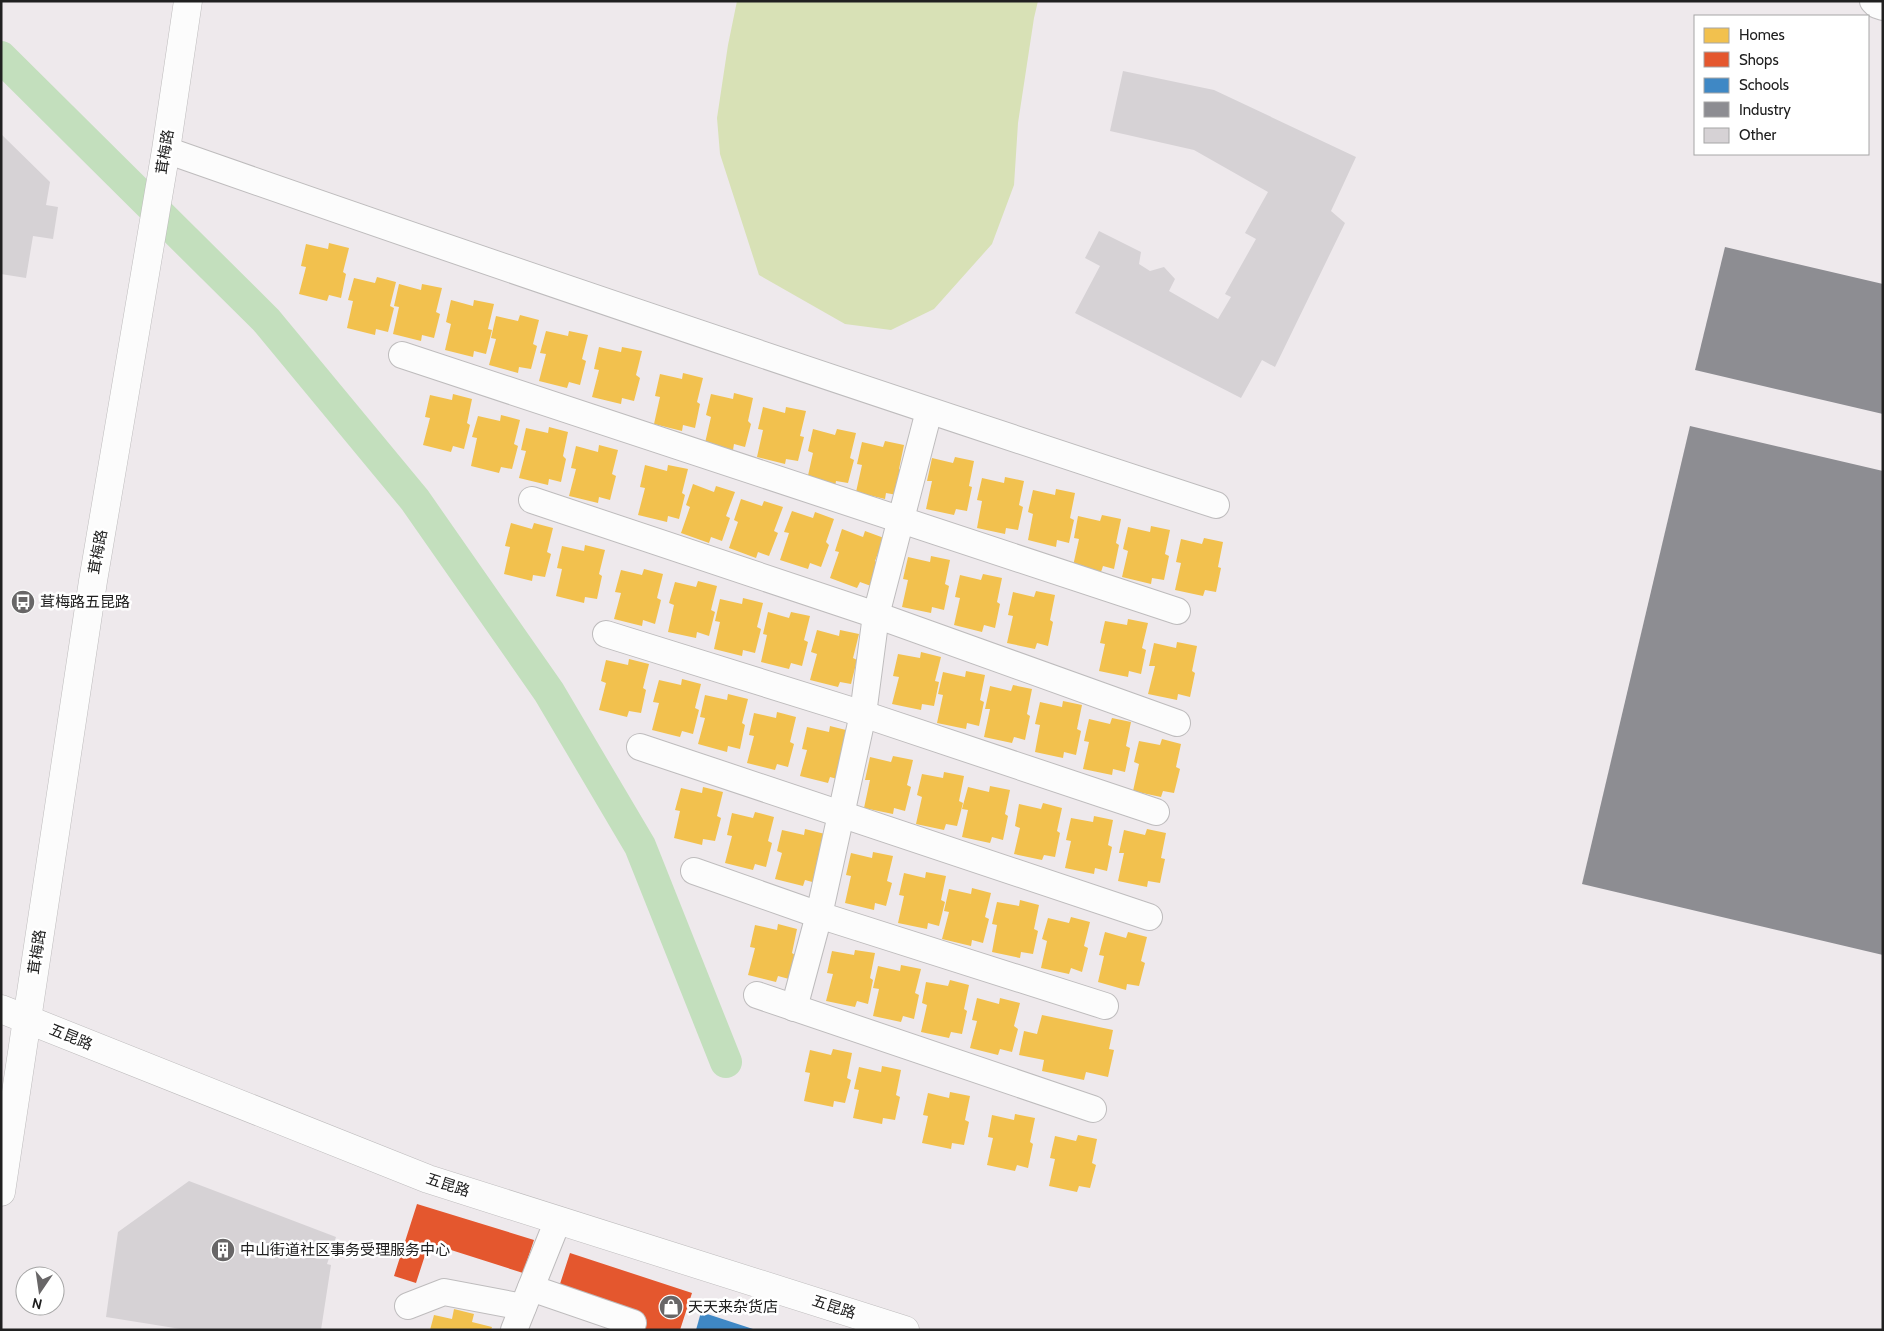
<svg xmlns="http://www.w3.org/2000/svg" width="1884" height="1331" font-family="Cabin,'Noto Sans SC',sans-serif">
<rect width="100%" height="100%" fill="#eee9ec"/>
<!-- pitch -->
<polygon fill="#d8e1b6" points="737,1 1038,1 1034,18 1018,123 1014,185 992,244 934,309 891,330 845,324 759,275 720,154 717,118 728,45"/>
<!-- homes -->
<g fill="#f2c14e">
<polygon points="329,243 349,248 343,272 346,274 341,298 329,295 327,301 299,294 306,267 301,266 306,244 328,249"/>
<polygon points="377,277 396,282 390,306 394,308 388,332 376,329 375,335 347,328 353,301 348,300 354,278 375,283"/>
<polygon points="399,284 421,290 422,284 442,288 436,312 440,314 434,338 422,335 421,341 393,334 399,307 394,306"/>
<polygon points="451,300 473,306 474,300 494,304 488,329 492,330 486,354 474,351 473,357 445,350 451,324 446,322"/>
<polygon points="520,315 539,320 533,344 537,346 531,369 519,367 518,373 489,365 496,339 491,338 496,316 518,321"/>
<polygon points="546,331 568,336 569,331 588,335 582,359 586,361 580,385 569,382 567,388 539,381 546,354 540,353"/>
<polygon points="599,347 621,352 622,347 642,351 636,375 640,378 634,401 622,398 621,404 592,397 599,370 594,369"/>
<polygon points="683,373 703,378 697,402 700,404 695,428 683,425 682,431 654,424 660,397 655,396 660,374 682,379"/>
<polygon points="734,393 753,398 748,421 751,424 745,447 734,444 733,450 705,443 711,417 706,415 711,394 733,399"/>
<polygon points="453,394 472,399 467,423 470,425 464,449 453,446 451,452 423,445 430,418 425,417 430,395 452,400"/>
<polygon points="763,407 785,413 786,407 806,411 800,436 804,437 798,461 786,459 785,464 757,457 763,430 758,429"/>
<polygon points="501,415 520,420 514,444 518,446 512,469 501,467 499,473 471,466 477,438 472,437 478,416 500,421"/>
<polygon points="549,427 568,432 563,456 566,459 561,482 549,479 548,485 519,478 526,451 521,450 526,428 548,433"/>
<polygon points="813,429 835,435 837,429 856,433 850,458 854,460 848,483 836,481 835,487 807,480 813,453 808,451"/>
<polygon points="885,441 904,445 899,469 903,471 897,495 886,493 885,499 856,492 862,465 857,464 862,442 883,447"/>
<polygon points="599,445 618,450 612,474 616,476 610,500 599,497 598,503 569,496 576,469 571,468 576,446 598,452"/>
<polygon points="955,457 974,461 969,486 972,487 967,511 956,509 954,515 926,509 932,481 927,481 932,458 953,463"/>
<polygon points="645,465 667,471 668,465 688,469 682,493 685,495 679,519 668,516 667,522 638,515 645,488 640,487"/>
<polygon points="1005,477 1024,481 1019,505 1023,507 1018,530 1006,528 1005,534 977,528 982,501 977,500 982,478 1004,483"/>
<polygon points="693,484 714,492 716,486 735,492 726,516 730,518 722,541 711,537 709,543 681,533 690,507 686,505"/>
<polygon points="1056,489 1075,493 1070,518 1074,520 1069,543 1057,540 1056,547 1028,540 1033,514 1028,512 1033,490 1055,495"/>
<polygon points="741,499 762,506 764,501 783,507 774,531 778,533 769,556 758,552 756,558 729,548 738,522 734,520"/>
<polygon points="792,511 813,518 815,512 834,519 826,542 829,545 821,567 810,563 808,569 780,560 789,533 784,532"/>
<polygon points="1102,515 1121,519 1116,543 1119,545 1114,569 1103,566 1101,572 1073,566 1079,539 1074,538 1078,516 1100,521"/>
<polygon points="511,523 532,529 534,523 553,528 547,552 551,554 545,577 533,575 532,581 504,574 510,547 505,546"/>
<polygon points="1151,526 1170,530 1165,554 1169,556 1164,580 1152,578 1151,584 1122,577 1128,551 1123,549 1128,527 1150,532"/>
<polygon points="842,529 863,537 865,531 884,538 875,561 879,564 871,586 860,582 857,588 830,578 839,552 835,551"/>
<polygon points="1204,538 1223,542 1218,567 1221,568 1216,592 1205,590 1203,596 1175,590 1181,563 1176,562 1181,539 1202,544"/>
<polygon points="585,545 605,550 599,574 602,576 597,599 585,597 584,603 556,596 562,569 557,568 562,546 584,551"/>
<polygon points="931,556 950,560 945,584 949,586 944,610 932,607 931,613 902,607 908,580 903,579 908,557 930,562"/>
<polygon points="644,569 663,574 657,598 661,600 655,624 643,620 642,626 614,619 621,593 615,592 621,570 642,575"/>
<polygon points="983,574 1002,578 997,602 1000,604 995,628 984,625 982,632 954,625 960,598 955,597 960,575 981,580"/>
<polygon points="698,581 717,586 711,610 715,612 709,636 697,632 696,638 668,632 674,605 669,603 675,582 696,587"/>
<polygon points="1036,591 1055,595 1050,620 1053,622 1048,646 1037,643 1035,649 1007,643 1013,616 1008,615 1013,592 1034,597"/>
<polygon points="743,598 763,603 757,627 761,629 755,653 743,650 742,656 714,649 720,622 715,621 720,599 742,604"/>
<polygon points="768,612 789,618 791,612 810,616 804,640 808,642 802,666 791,663 789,669 761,662 767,635 763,634"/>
<polygon points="1128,619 1148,623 1142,648 1146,650 1141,674 1129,671 1128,677 1099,671 1105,644 1100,643 1105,621 1127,625"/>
<polygon points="817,630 839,636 840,630 859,634 853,658 857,660 851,684 840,682 838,687 810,680 817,654 811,652"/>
<polygon points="1177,642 1197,646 1192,671 1195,673 1190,697 1178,694 1177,700 1148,694 1155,666 1149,666 1154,643 1176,648"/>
<polygon points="921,652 941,657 935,681 939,682 934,706 922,704 921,710 892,704 899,677 893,676 898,654 920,658"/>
<polygon points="629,659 649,664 643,688 646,690 641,713 629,711 627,717 599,710 606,683 601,681 606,660 628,665"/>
<polygon points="966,671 985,675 980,700 984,702 979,726 967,723 966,729 937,723 943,695 938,694 943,672 965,677"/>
<polygon points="682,679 701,684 695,708 699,710 693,734 682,731 680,737 652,730 659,703 653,702 659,680 681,685"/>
<polygon points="1013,685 1032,689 1027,714 1030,716 1025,740 1014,737 1012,743 984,737 990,709 985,709 990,686 1011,691"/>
<polygon points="728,694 748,699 742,723 745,725 740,749 728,746 727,752 698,744 705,718 700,717 705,695 727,700"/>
<polygon points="1063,701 1082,705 1077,729 1081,731 1076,755 1064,752 1063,758 1035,752 1040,725 1035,724 1040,702 1062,707"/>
<polygon points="777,712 796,717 790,742 794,744 788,767 777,764 775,770 747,763 754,736 749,735 754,713 776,718"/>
<polygon points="1112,718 1131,722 1126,746 1130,748 1125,772 1113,769 1112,775 1083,769 1089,742 1084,741 1089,719 1110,724"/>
<polygon points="830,726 850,731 841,780 830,777 828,783 800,776 807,750 802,749 807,727 829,732"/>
<polygon points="1162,739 1181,744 1176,767 1180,769 1174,793 1163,791 1161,797 1133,791 1139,764 1134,762 1139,741 1160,745"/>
<polygon points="893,756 913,760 907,785 911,787 905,811 894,808 893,814 864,808 870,780 865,780 870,757 891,762"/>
<polygon points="944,772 964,776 959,801 963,803 957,826 946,824 944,830 916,824 922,797 917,795 922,774 943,778"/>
<polygon points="990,786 1010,790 1005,814 1008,816 1003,840 992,837 990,843 962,837 968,810 962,809 968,787 989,792"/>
<polygon points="703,787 723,792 717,816 721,818 715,841 703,839 702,845 674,838 680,811 675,810 681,788 702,793"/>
<polygon points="1043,803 1062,808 1057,831 1060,833 1055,857 1044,855 1042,860 1014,854 1020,828 1015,826 1019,804 1041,809"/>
<polygon points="755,812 774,817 768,841 772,843 766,867 755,864 753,870 725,863 732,836 727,835 732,813 753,818"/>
<polygon points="1094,816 1113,820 1108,845 1112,847 1107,871 1095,868 1094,874 1065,868 1071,841 1066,840 1071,818 1093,822"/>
<polygon points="805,829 825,834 816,883 805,880 803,886 775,879 782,853 777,851 782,830 804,835"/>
<polygon points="1147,829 1166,833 1161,858 1165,859 1160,883 1148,881 1147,887 1118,881 1124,853 1119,853 1124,830 1145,835"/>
<polygon points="873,852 893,856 887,881 892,883 886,906 875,903 874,910 845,903 851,876 846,875 851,853 872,858"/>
<polygon points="926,872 946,876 941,900 945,902 939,926 928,923 927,929 898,923 904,896 899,895 904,873 925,878"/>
<polygon points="972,888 991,893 985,917 989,919 983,943 972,940 971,946 942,939 949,912 944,911 949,889 971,894"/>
<polygon points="1020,900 1039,905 1034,929 1038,931 1033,954 1021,952 1020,958 992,952 997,925 992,924 997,902 1019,906"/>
<polygon points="1071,917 1090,922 1084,946 1088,948 1082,972 1071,968 1069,974 1041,968 1047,941 1042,939 1048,918 1069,923"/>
<polygon points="778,924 797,929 792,953 795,955 789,979 778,976 776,982 748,975 755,948 750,947 755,925 777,930"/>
<polygon points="1105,932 1126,938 1128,932 1147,937 1141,961 1145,963 1139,986 1127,984 1126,990 1098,982 1104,956 1099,955"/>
<polygon points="855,950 875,953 870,978 873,980 868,1004 857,1001 855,1007 826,1001 833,974 827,973 832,951 854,955"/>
<polygon points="901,965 921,969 915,993 919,995 914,1019 903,1016 901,1022 873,1016 879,989 873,988 878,966 900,971"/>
<polygon points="950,980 969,985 964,1009 967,1011 962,1034 951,1032 949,1038 921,1032 927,1005 922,1003 926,982 948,986"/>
<polygon points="977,998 999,1004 1000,998 1020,1003 1014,1026 1018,1029 1012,1052 1000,1049 998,1055 970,1048 977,1021 972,1020"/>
<polygon points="1042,1015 1113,1030 1109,1049 1114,1050 1108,1077 1086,1072 1084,1080 1042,1071 1044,1060 1019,1055 1024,1031 1037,1034"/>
<polygon points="833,1049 852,1053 847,1078 851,1080 845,1103 834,1101 833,1107 804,1101 810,1073 805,1072 810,1050 831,1055"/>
<polygon points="882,1066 901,1070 896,1095 900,1097 895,1120 883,1118 882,1124 853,1118 859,1090 854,1089 859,1067 881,1072"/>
<polygon points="950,1092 970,1096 965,1120 969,1122 964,1145 952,1143 951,1149 922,1143 928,1116 923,1115 928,1093 949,1098"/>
<polygon points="1015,1114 1035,1118 1030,1142 1033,1144 1028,1168 1017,1165 1015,1171 987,1165 993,1138 988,1137 992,1115 1014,1120"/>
<polygon points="1078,1135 1097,1139 1092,1163 1096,1165 1090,1188 1079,1186 1077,1192 1049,1186 1055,1159 1050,1158 1055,1136 1076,1141"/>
<polygon points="454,1309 474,1314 472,1322 492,1327 491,1330 430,1330 434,1315 452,1319"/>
</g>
<!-- shops -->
<g fill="#e4572e">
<polygon points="417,1204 534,1240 523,1273 429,1243 416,1283 394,1276"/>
<polygon points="570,1253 692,1293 680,1330 639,1330 644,1314 559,1287"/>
</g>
<!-- schools -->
<polygon fill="#3f88c5" points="701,1312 753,1329 753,1330 696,1330"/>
<!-- industry -->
<g fill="#8d8d92">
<polygon points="1725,247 1883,284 1883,414 1695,370"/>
<polygon points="1690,426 1883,471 1883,955 1582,884"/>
</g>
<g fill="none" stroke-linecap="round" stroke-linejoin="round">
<!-- canal -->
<polyline stroke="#c3dfbd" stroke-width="32" points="1,57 266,320 415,500 549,692 640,846 726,1062"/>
</g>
<!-- building -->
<g fill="#d6d2d5">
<polygon points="1123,71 1214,90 1356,157 1331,211 1345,223 1275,367 1262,360 1241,398 1075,313 1100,266 1085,258 1099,231 1141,252 1139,264 1150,271 1164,267 1175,279 1169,291 1218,319 1231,297 1225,294 1256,239 1245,233 1268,192 1194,150 1110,131"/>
<polygon points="1,134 50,182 46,205 58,207 53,239 33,236 26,278 1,274"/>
<polygon points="189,1181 336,1237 327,1264 331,1265 321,1330 187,1330 106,1317 118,1232"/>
</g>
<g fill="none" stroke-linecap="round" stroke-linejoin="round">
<!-- minor casing -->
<g stroke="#bebcbd" stroke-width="28">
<g id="minor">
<polyline points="1873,1 1877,5 1883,7"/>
<path d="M 166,150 C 514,272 865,390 1216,505"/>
<polyline points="402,355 1177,611"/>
<polyline points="532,500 876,615 1177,723"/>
<polyline points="606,634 863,714 1156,812"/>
<polyline points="640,747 1149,917"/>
<polyline points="694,871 819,915 1105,1006"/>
<polyline points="757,995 1093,1109"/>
<polyline points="794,1008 819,915 863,714 876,615 929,411"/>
<polyline points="531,1288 633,1323"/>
<polyline points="408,1306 444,1292 523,1307"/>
<polyline points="514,1330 558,1220"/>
</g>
</g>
<!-- tertiary casing -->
<g stroke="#bebcbd" stroke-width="29">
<g id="tertiary">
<polyline points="1,1009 428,1179 905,1330"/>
<polyline points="1,1192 93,581 166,150 188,1"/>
</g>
</g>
<!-- minor -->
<use href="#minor" stroke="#fcfcfc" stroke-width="26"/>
<!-- tertiary -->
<use href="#tertiary" stroke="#fcfcfc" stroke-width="28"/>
</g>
<!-- icons -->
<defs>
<g id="bus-disc" transform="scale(1.25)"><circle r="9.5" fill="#686667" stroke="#fff"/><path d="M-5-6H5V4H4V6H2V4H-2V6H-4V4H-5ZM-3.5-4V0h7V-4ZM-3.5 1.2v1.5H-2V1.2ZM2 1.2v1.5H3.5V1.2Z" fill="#fff"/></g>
<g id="building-disc" transform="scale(1.25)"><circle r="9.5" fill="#686667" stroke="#fff"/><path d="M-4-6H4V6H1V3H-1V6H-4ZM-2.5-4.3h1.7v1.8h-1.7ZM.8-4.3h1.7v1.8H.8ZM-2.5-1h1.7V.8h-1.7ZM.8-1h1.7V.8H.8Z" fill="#fff"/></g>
<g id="shop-disc" transform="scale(1.25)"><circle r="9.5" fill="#686667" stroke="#fff"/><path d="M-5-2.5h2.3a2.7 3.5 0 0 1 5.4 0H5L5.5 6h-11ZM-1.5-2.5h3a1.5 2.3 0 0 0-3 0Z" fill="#fff"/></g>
</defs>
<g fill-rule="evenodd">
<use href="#bus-disc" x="23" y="602"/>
<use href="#building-disc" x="223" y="1250"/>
<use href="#shop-disc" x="671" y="1307"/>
</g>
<g text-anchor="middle" stroke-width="5" stroke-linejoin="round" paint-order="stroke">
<!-- street labels -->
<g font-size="15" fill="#202020" stroke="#fff">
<text transform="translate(165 152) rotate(-81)" y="5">茸梅路</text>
<text transform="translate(98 552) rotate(-80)" y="5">茸梅路</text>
<text transform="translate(37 952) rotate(-82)" y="5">茸梅路</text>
<text transform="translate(71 1037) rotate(22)" y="5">五昆路</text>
<text transform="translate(448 1185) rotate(18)" y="5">五昆路</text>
<text transform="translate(834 1307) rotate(18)" y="5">五昆路</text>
</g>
<!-- poi labels -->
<g font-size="15" fill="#202020" stroke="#fff" text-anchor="start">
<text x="40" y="607">茸梅路五昆路</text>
<text x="240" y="1255">中山街道社区事务受理服务中心</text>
<text x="688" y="1312">天天来杂货店</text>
</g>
</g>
<!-- border -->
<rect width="1884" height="1331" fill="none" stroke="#202020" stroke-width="5"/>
<!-- legend -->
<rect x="1694" y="15" width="175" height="140" fill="#ffffff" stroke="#a6a6a6"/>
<rect x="1704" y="28" width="25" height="15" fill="#f2c14e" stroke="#a6a6a6"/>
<text x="1739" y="40" font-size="15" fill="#202020">Homes</text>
<rect x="1704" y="52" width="25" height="15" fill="#e4572e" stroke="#a6a6a6"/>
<text x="1739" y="65" font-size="15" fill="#202020">Shops</text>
<rect x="1704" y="78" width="25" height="15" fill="#3f88c5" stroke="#a6a6a6"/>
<text x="1739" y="90" font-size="15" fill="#202020">Schools</text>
<rect x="1704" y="102" width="25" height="15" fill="#8d8d92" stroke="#a6a6a6"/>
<text x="1739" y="115" font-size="15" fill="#202020">Industry</text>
<rect x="1704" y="128" width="25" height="15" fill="#d6d2d5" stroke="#a6a6a6"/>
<text x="1739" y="140" font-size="15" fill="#202020">Other</text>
<!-- north arrow -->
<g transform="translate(40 1291) rotate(193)"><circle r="24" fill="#ffffff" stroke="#a6a6a6"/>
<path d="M0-4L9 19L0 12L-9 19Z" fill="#686667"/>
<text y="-8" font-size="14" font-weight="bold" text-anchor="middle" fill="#202020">N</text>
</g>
</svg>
